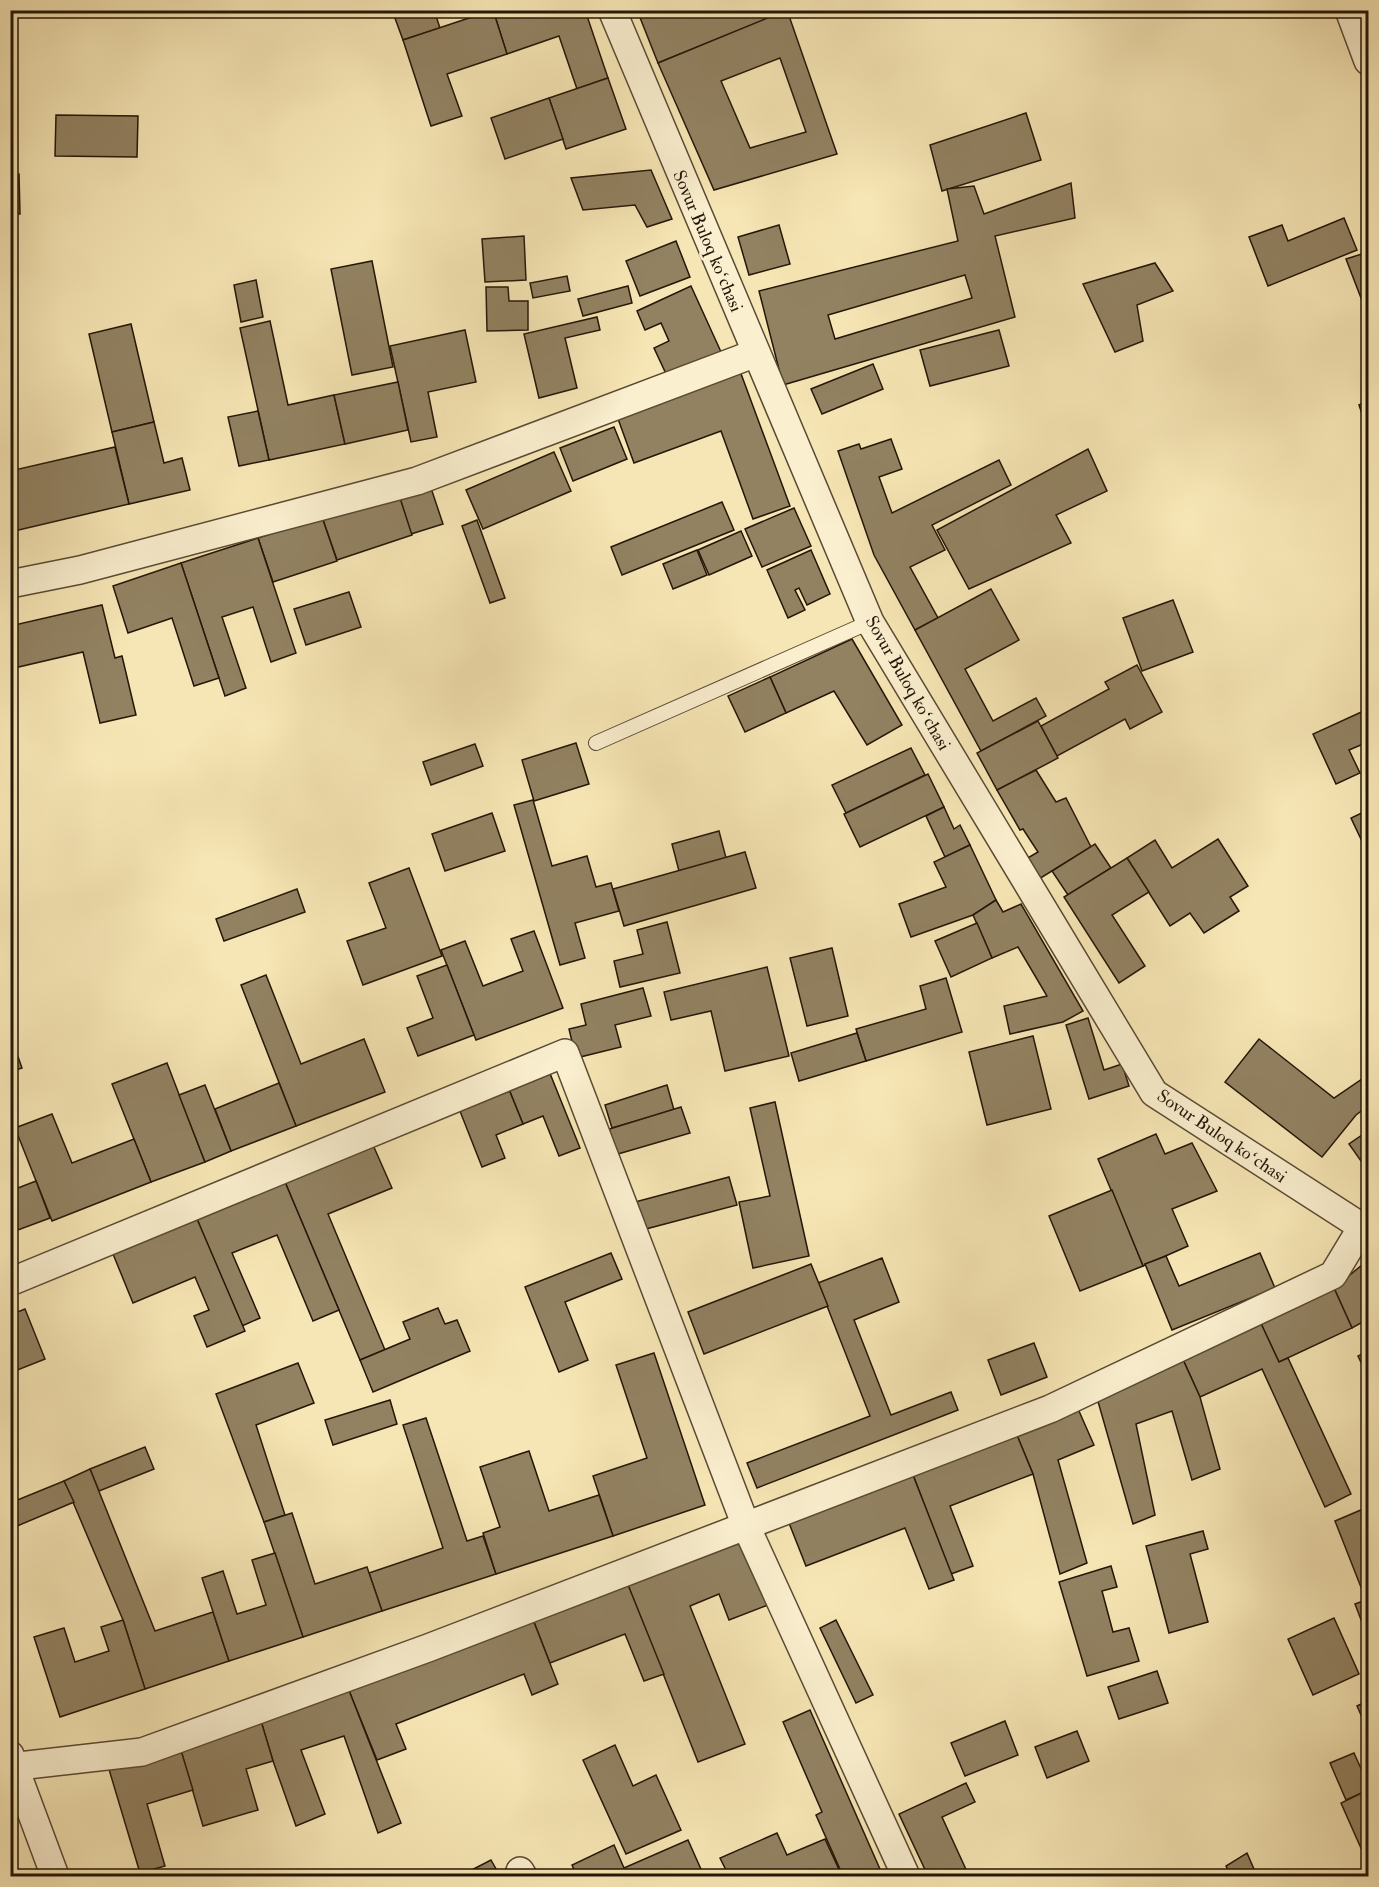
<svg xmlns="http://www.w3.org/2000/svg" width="1379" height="1887" font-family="'IM FELL Double Pica',serif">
<rect width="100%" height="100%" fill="#f7e6b5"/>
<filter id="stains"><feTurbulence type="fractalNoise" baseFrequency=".00333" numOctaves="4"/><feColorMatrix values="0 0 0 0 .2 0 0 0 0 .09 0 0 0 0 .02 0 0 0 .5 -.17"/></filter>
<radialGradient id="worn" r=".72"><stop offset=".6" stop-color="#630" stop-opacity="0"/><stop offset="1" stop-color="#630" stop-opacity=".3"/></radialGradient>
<!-- building -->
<g fill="#928262" stroke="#241608" stroke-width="1.5" fill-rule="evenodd">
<polygon points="392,10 434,10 440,28 403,40"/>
<polygon points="493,10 585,10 608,78 577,89 559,36 507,54"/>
<polygon points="493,10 507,54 447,74 462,116 431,126 403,40"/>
<polygon points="637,10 687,10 689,16 703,10 768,10 771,17 658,63"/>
<path d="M 787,10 L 837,154 L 714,190 L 658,63 ZM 780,58 L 806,132 L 750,148 L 721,81 Z"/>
<polygon points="608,78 626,129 566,149 549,98"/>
<polygon points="549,98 563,139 505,159 491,118"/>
<polygon points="1026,113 1041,160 942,191 930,145"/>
<polygon points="56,115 138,116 137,157 55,156"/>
<polygon points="651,170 672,219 647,227 635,205 583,210 571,178"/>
<polygon points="19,174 20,214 10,214 10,175"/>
<path d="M 1071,183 L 1075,218 L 995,236 L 1015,317 L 783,385 L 759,291 L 958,241 L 947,189 L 974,186 L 984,214 ZM 965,275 L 972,298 L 835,339 L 828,315 Z"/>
<polygon points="1344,218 1357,250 1268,286 1249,237 1282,225 1288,241"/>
<polygon points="779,225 790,264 749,275 738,237"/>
<polygon points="524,236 526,280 485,282 482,239"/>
<polygon points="676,241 690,277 640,296 626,261"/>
<polygon points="1368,252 1368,310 1366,311 1346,259"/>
<polygon points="372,261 393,367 352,375 331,269"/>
<polygon points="1155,263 1173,291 1137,305 1143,341 1115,352 1083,284"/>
<polygon points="567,276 570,291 533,298 530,283"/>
<polygon points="256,280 263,317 241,322 234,285"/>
<polygon points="628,286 632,303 583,316 578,299"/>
<polygon points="691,286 722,354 668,378 654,348 669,341 661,323 645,330 637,311"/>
<polygon points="486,287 508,287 509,301 528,301 528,330 487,331"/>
<polygon points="597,317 600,330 565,338 577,388 539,398 524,334"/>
<polygon points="270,321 288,405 334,395 345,444 269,460 240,328"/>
<polygon points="131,324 154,422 112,432 89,334"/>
<polygon points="465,330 476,382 428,392 437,437 411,442 390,346"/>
<polygon points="999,330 1009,366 930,386 920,350"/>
<polygon points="873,364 883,389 822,414 811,389"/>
<polygon points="740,371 790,506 753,519 721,431 634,463 617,416"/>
<polygon points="398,382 408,430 345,444 334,395"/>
<polygon points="1368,401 1368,432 1359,405"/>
<polygon points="258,411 269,460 239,466 228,417"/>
<polygon points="154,422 164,463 182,458 190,490 129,504 112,432"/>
<polygon points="614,427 627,459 573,481 560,448"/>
<polygon points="891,439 902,469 879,477 892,513 999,460 1011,485 932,525 945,550 910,567 938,618 915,630 874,555 838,451 859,444 861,449"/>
<polygon points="115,447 129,504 10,532 10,471"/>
<polygon points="1088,449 1107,491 1056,515 1071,543 969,589 937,530"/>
<polygon points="554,452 571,491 483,529 466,490"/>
<polygon points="429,482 443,524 411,534 398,492"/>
<polygon points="398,492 412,535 337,560 322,517"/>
<polygon points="722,502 734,530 622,575 611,547"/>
<polygon points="794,508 811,546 762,567 745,529"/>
<polygon points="322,517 337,561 273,582 258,538"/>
<polygon points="477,520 505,598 490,603 462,526"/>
<polygon points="741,531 752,556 709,575 698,550"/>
<polygon points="258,538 296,653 271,662 253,607 222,617 246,688 225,696 181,563"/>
<polygon points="697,550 707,575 673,589 663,564"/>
<polygon points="811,550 830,594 807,605 799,588 795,590 805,610 788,618 767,570"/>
<polygon points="181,563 219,678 194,686 172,618 128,633 113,586"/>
<polygon points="991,589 1019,640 965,669 993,721 1036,698 1046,716 981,751 915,630"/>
<polygon points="349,592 361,627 306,645 294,609"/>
<polygon points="1173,600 1193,652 1142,671 1123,618"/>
<polygon points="102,605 115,658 122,656 136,715 100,723 83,652 10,669 10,626"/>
<polygon points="852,639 902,725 867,745 834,691 786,713 770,677"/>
<polygon points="1137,665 1162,712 1130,729 1125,719 1057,756 1041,726 1109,689 1105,682"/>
<polygon points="770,677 786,713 745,732 728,696"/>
<polygon points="1368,709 1368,742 1349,750 1360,773 1336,784 1313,734"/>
<polygon points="1038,721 1058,758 997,790 977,753"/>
<polygon points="576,743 589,784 534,801 522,760"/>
<polygon points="475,744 483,766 431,785 423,762"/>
<polygon points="911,748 925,775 846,813 832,785"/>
<polygon points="1036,770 1056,802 1066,798 1091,847 1039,879 1026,859 1038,852 1023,829 1020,830 997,790"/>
<polygon points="928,774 944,807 860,847 844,814"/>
<polygon points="533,800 552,866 587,856 596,887 611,883 619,911 575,923 585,958 560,965 514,805"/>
<polygon points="944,807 954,829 960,825 970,845 945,857 926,816"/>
<polygon points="1368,810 1368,854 1351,818"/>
<polygon points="492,813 505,851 445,871 432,834"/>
<polygon points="719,831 726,858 679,871 672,844"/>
<polygon points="1218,839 1248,886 1230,897 1239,911 1204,933 1190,913 1170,926 1127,858 1155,840 1172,868"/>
<polygon points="1095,844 1111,868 1068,895 1052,871"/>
<polygon points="970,845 996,900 973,915 911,937 899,904 946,887 934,862"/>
<polygon points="745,852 756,888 624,926 613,889"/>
<polygon points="1127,858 1149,892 1112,915 1145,966 1119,983 1064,897"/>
<polygon points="409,868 442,956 363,985 347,941 386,928 369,883"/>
<polygon points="297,889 305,912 224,941 216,919"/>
<polygon points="996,900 1003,912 1021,904 1083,1011 1063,1022 1010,1034 1004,1006 1047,996 1018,947 992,958 973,915"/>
<polygon points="667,922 680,973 620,987 614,961 643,954 637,930"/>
<polygon points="977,923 992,958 951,977 935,941"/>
<polygon points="534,931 563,1008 476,1040 441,950 465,941 483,986 523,971 511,939"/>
<polygon points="832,948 848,1016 807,1026 790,958"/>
<polygon points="447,965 474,1035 418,1056 407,1028 433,1018 417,976"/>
<polygon points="767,967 789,1056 725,1071 711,1011 671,1020 664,992"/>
<polygon points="266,975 301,1064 364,1039 385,1092 296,1126 241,985"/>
<polygon points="946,978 962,1032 866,1061 856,1029 926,1009 920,986"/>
<polygon points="643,988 651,1016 615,1025 621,1047 576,1058 569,1029 586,1025 581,1004"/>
<polygon points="1088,1018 1104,1070 1122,1064 1129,1086 1089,1099 1066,1025"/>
<polygon points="857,1033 866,1061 799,1081 791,1053"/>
<polygon points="10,1034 22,1068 10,1072"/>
<polygon points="1033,1036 1051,1109 987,1125 969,1052"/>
<polygon points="1259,1039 1334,1098 1368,1075 1368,1106 1356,1115 1322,1157 1225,1082"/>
<polygon points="167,1063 205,1162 151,1182 112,1084"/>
<polygon points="547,1066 580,1148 559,1156 543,1116 523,1124 506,1082"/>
<polygon points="506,1082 523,1124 496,1135 505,1158 482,1167 456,1101"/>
<polygon points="279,1083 296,1126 231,1151 215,1109"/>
<polygon points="205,1085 231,1151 205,1162 179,1095"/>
<polygon points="667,1085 674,1110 612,1128 605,1105"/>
<polygon points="775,1102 809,1256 753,1268 739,1202 770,1196 750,1108"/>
<polygon points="681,1107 690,1133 611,1156 603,1131"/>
<polygon points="52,1114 72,1163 134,1139 151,1182 52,1221 15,1128"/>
<polygon points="1368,1131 1368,1171 1349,1144"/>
<polygon points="1156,1134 1165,1154 1192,1143 1217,1191 1172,1209 1188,1246 1143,1266 1098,1159"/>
<polygon points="373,1145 392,1188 328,1214 385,1350 360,1360 285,1182"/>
<polygon points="729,1177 737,1205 642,1230 635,1202"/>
<polygon points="36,1181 50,1218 10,1233 10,1191"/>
<polygon points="285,1182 339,1310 313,1321 277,1235 232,1253 260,1318 242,1326 197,1219"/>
<polygon points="1112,1190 1143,1266 1080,1291 1049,1216"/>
<polygon points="197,1219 245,1331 207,1347 194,1316 209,1310 195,1277 133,1303 113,1254"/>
<polygon points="611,1253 622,1279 565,1302 588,1360 559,1372 525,1287"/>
<polygon points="1260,1253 1275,1288 1172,1330 1145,1264 1166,1256 1179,1286"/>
<polygon points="882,1258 899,1302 854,1320 891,1415 951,1392 958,1410 757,1488 747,1463 870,1416 818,1283"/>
<polygon points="1368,1260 1368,1319 1352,1328 1334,1288"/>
<polygon points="811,1264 828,1306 704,1354 688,1312"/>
<polygon points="1334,1288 1352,1328 1279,1362 1260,1322"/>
<polygon points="438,1308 445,1324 457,1320 470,1351 373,1392 360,1360 410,1339 403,1322"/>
<polygon points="25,1309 45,1359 10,1373 10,1315"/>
<polygon points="1258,1317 1279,1362 1288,1358 1351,1494 1325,1507 1262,1369 1200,1397 1180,1353"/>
<polygon points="1034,1343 1047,1377 1001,1395 988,1360"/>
<polygon points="1368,1351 1368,1377 1358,1356"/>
<polygon points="654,1353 705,1505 613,1536 593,1476 647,1458 616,1365"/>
<polygon points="1180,1353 1200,1397 1220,1469 1192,1480 1172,1411 1136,1424 1155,1515 1133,1524 1095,1391"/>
<polygon points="298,1363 314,1403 256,1425 285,1515 264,1522 216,1394"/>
<polygon points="390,1400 397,1424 333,1445 325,1420"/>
<polygon points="1075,1402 1094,1445 1058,1460 1087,1563 1060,1574 1033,1474 1014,1428"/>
<polygon points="426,1418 467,1541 483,1536 496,1574 382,1611 369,1573 443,1548 403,1425"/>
<polygon points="1014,1428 1033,1474 950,1506 973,1566 951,1574 910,1467"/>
<polygon points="145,1447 154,1469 99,1491 90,1469"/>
<polygon points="529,1451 549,1511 599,1495 613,1536 496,1574 483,1533 500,1527 480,1467"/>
<polygon points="90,1469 155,1631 213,1612 229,1661 145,1689 123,1620 64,1481"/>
<polygon points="911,1470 954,1580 929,1589 905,1528 806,1566 787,1518"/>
<polygon points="64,1481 74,1502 10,1529 10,1503"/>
<polygon points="1368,1507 1368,1638 1355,1604 1366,1600 1335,1521"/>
<polygon points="292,1513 315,1584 367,1567 382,1611 303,1637 264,1522"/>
<polygon points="1203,1531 1208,1549 1190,1554 1208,1622 1169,1633 1146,1546"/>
<polygon points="741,1535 768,1605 729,1620 719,1594 690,1606 745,1744 698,1762 626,1580"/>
<polygon points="275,1553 303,1637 229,1661 202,1578 223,1571 237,1614 266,1605 252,1560"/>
<polygon points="1111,1566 1117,1587 1102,1591 1113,1632 1129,1628 1139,1661 1087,1676 1059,1582"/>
<polygon points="626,1580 664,1674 644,1681 625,1634 550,1663 532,1617"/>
<polygon points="532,1617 558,1684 532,1695 524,1674 396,1724 406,1749 377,1760 348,1688"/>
<polygon points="1334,1618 1359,1674 1313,1695 1288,1639"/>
<polygon points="123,1620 145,1689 60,1717 34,1637 64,1628 75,1662 109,1651 101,1627"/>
<polygon points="836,1620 873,1695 856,1703 820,1628"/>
<polygon points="1157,1671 1168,1703 1119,1719 1108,1687"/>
<polygon points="348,1688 401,1823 378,1833 344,1736 301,1750 325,1814 296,1826 273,1761 261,1721"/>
<polygon points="1368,1701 1368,1731 1357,1706"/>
<polygon points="810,1710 883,1876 843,1876 816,1815 822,1812 783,1722"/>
<polygon points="261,1721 273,1761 246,1769 258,1810 203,1826 179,1744"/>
<polygon points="1005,1721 1018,1755 965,1776 951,1743"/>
<polygon points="1077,1731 1089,1761 1047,1778 1035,1747"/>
<polygon points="179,1744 193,1790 147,1804 165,1866 140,1873 108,1766"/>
<polygon points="615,1745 633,1786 656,1775 681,1830 626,1854 583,1760"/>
<polygon points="1354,1753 1368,1784 1368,1790 1346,1800 1330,1763"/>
<polygon points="966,1783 975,1802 942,1817 969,1876 928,1876 899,1814"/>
<polygon points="1368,1790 1368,1864 1341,1803"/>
<polygon points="777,1833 787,1855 825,1839 842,1876 729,1876 720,1858"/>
<polygon points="688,1840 704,1876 577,1876 572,1865 614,1845 624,1868"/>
<polygon points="1247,1853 1257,1876 1231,1876 1226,1866"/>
<polygon points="491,1860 500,1876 460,1876"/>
</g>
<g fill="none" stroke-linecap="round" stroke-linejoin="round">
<!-- lane casing -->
<g stroke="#594a33" stroke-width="16">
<polyline id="lane" points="596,743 870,622"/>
</g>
<!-- street casing -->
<g stroke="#594a33" stroke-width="30">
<g id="street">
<polyline points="612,10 870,622 1154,1093 1362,1227 1368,1234"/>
<polyline points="1349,10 1368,61"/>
<polyline points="10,584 80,570 417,481 756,353"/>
<polyline points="10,1282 565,1053 746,1526 906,1876"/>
<polyline points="10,1755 55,1876"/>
<polyline points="10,1767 142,1752 428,1648 1050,1409 1333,1275 1362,1227"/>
<polyline points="520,1871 523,1876"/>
</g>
</g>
<!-- lane -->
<use href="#lane" stroke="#faefcf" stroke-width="14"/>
<!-- street -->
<use href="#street" stroke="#faefcf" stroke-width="27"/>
</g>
<g text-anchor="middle" stroke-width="5" stroke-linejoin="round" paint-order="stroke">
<!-- street labels -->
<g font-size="18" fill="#241608" stroke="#faefcf">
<text transform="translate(708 241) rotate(67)" y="6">Sovur Buloq koʻchasi</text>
<text transform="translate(908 683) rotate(60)" y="6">Sovur Buloq koʻchasi</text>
<text transform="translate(1222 1136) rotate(34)" y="6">Sovur Buloq koʻchasi</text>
</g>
</g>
<!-- margin -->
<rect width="1379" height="1887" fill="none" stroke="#f7e6b5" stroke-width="36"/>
<rect x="12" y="12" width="1355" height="1863" fill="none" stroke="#241608" stroke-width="3"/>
<rect x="18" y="18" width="1343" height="1851" fill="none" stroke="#241608" stroke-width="1.5"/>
<rect width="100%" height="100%" filter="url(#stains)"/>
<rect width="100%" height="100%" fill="url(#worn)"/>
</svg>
